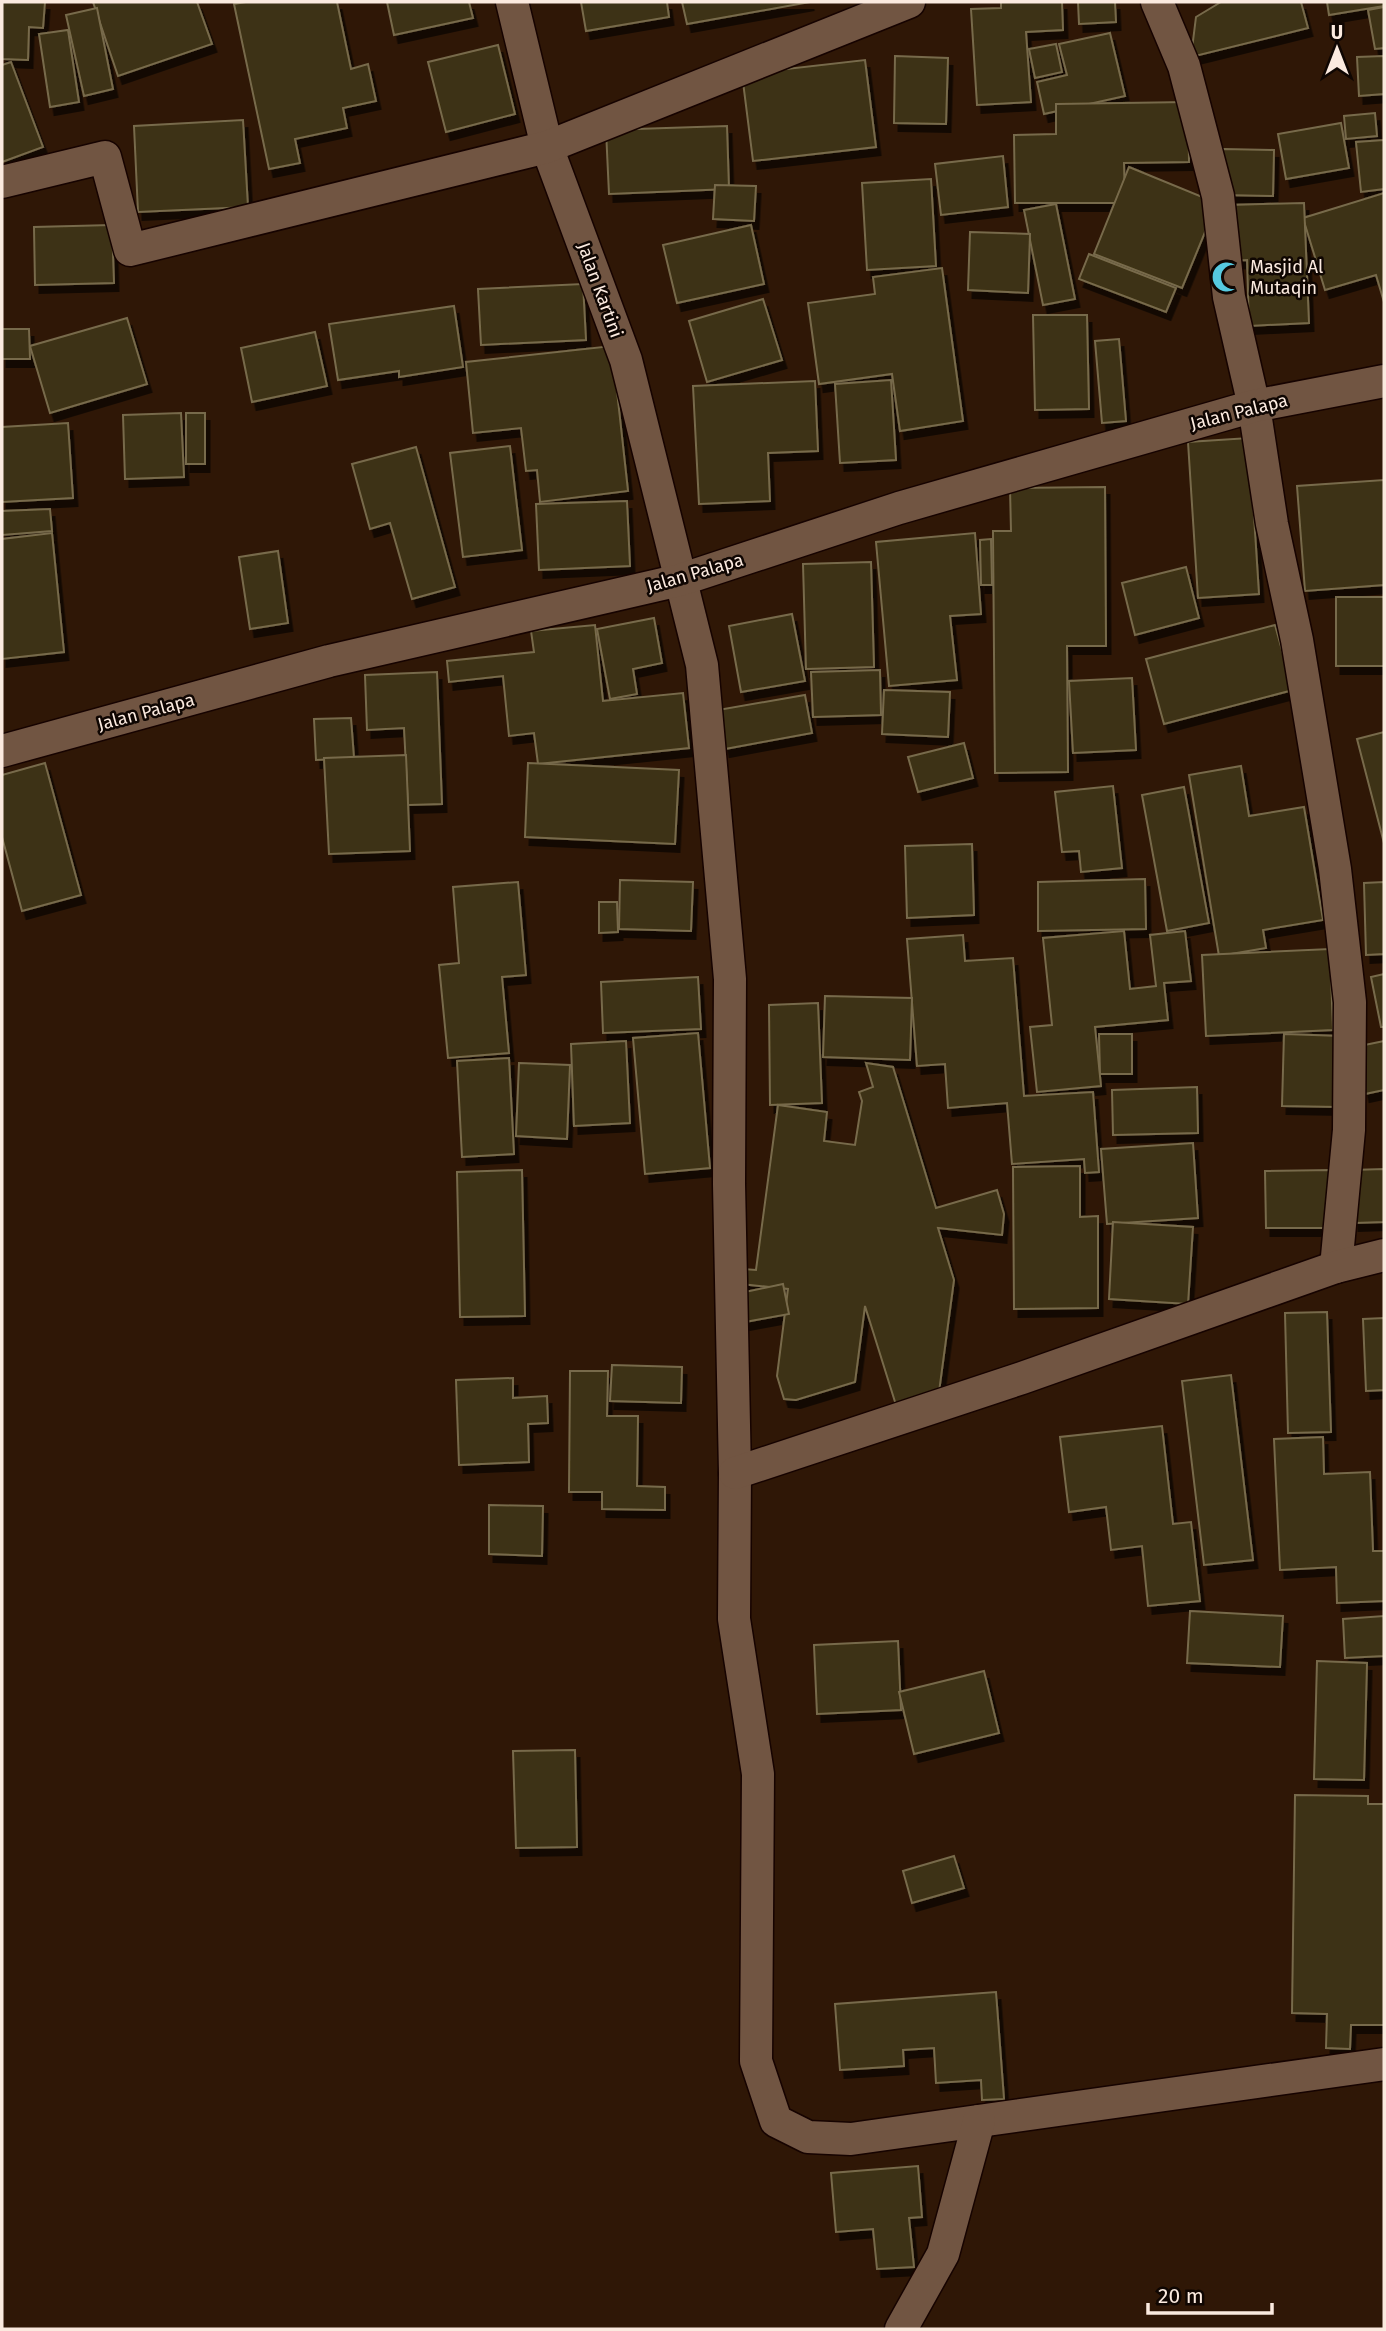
<svg xmlns="http://www.w3.org/2000/svg" width="1386" height="2331" font-family="'Fira Sans',sans-serif">
<defs>
<filter id="shadow"><feDropShadow dx="4.5" dy="8" stdDeviation="0" flood-color="#0009"/></filter>
</defs>
<rect width="100%" height="100%" fill="#2f1706"/>
<!-- building -->
<g fill="#3d3112" stroke="#776a4b" stroke-width="2" filter="url(#shadow)">
<polygon points="2,2 45,2 43,28 29,27 28,60 2,59"/>
<polygon points="93,2 197,2 212,44 118,76"/>
<polygon points="246,2 337,2 351,69 368,64 376,101 343,108 347,128 295,139 300,163 269,169 234,4"/>
<polygon points="387,2 469,2 473,18 394,35"/>
<polygon points="581,2 667,2 669,17 586,31"/>
<polygon points="682,2 810,2 687,24"/>
<polygon points="1001,2 1062,2 1063,30 1026,32 1031,102 977,105 971,9 1001,8"/>
<polygon points="1078,2 1115,2 1116,22 1079,24"/>
<polygon points="1221,2 1301,2 1308,28 1191,57 1196,17"/>
<polygon points="1327,2 1384,2 1384,6 1329,15"/>
<polygon points="1384,7 1384,48 1375,49 1368,10"/>
<polygon points="97,8 113,89 84,96 66,15"/>
<polygon points="68,30 79,102 50,107 39,34"/>
<polygon points="1110,33 1125,96 1044,114 1037,82 1067,75 1059,44"/>
<polygon points="1056,44 1062,72 1035,78 1029,49"/>
<polygon points="498,45 515,114 446,132 428,62"/>
<polygon points="895,56 948,58 946,124 894,123"/>
<polygon points="1384,56 1384,94 1359,96 1357,57"/>
<polygon points="865,60 876,147 753,161 742,74"/>
<polygon points="11,62 43,147 2,162 2,65"/>
<polygon points="1188,102 1189,162 1124,163 1125,203 1015,203 1014,135 1056,134 1056,104"/>
<polygon points="1375,113 1377,136 1346,139 1344,116"/>
<polygon points="243,120 248,207 138,212 134,126"/>
<polygon points="1341,123 1349,168 1286,179 1278,134"/>
<polygon points="727,126 729,189 609,194 606,130"/>
<polygon points="1384,140 1384,189 1361,192 1356,142"/>
<polygon points="1223,149 1274,150 1273,196 1222,195"/>
<polygon points="1003,156 1008,207 941,215 935,164"/>
<polygon points="1129,167 1217,203 1182,288 1094,254"/>
<polygon points="931,179 936,266 867,270 862,183"/>
<polygon points="715,185 756,186 754,221 713,219"/>
<polygon points="1384,193 1384,302 1376,275 1325,290 1303,218"/>
<polygon points="1304,203 1309,323 1249,326 1247,260 1230,261 1228,205"/>
<polygon points="1056,204 1075,299 1043,305 1024,210"/>
<polygon points="112,225 114,283 35,285 34,227"/>
<polygon points="751,225 764,284 677,303 663,245"/>
<polygon points="970,232 1030,234 1028,293 968,290"/>
<polygon points="1089,254 1176,288 1166,312 1079,279"/>
<polygon points="942,268 963,421 900,431 892,374 819,384 808,303 875,294 873,277"/>
<polygon points="583,284 586,340 481,345 478,289"/>
<polygon points="763,299 782,360 707,382 689,321"/>
<polygon points="454,306 463,367 399,377 399,371 338,380 329,324"/>
<polygon points="1033,315 1087,315 1089,409 1035,410"/>
<polygon points="127,318 147,384 50,413 30,346"/>
<polygon points="2,329 29,329 30,359 2,359"/>
<polygon points="315,332 327,386 252,402 241,348"/>
<polygon points="1119,339 1126,421 1102,423 1095,341"/>
<polygon points="612,346 628,491 540,502 537,470 526,471 521,428 473,433 466,362"/>
<polygon points="891,380 896,460 840,463 835,384"/>
<polygon points="815,381 818,451 768,453 770,501 699,504 693,386"/>
<polygon points="181,413 184,477 125,479 123,415"/>
<rect x="186" y="413" width="19" height="51"/>
<polygon points="68,423 73,498 2,502 2,427"/>
<polygon points="1249,438 1259,594 1198,598 1188,442"/>
<polygon points="510,446 522,550 463,557 450,453"/>
<polygon points="416,447 455,587 412,599 390,523 370,529 352,464"/>
<polygon points="1384,480 1384,585 1305,591 1297,486"/>
<polygon points="1105,487 1106,646 1067,646 1068,772 995,773 993,531 1011,531 1010,488"/>
<polygon points="627,501 630,566 539,570 536,504"/>
<polygon points="50,509 52,531 2,535 2,511"/>
<polygon points="52,533 64,652 2,659 2,539"/>
<polygon points="975,533 981,614 950,616 957,680 889,686 876,542"/>
<polygon points="991,539 992,585 981,585 980,540"/>
<polygon points="278,551 288,623 250,629 239,557"/>
<polygon points="871,562 874,667 806,669 803,564"/>
<polygon points="1186,567 1199,618 1135,635 1122,583"/>
<rect x="1336" y="597" width="48" height="69"/>
<polygon points="792,614 805,681 741,692 729,626"/>
<polygon points="654,618 662,663 633,669 637,694 610,699 597,629"/>
<polygon points="595,625 603,701 683,693 689,748 538,764 534,733 509,736 503,676 449,682 447,661 534,652 531,631"/>
<polygon points="1275,625 1293,690 1164,724 1146,659"/>
<polygon points="880,670 881,715 813,717 811,672"/>
<polygon points="437,672 442,804 408,805 404,728 367,730 365,675"/>
<polygon points="1132,678 1136,750 1073,753 1069,681"/>
<polygon points="884,690 950,692 948,737 882,734"/>
<polygon points="805,695 812,733 725,749 718,710"/>
<polygon points="351,718 354,758 316,760 314,719"/>
<polygon points="1384,732 1384,843 1357,739"/>
<polygon points="964,743 973,778 918,792 908,757"/>
<polygon points="406,755 410,851 329,854 324,758"/>
<polygon points="45,763 81,895 22,911 2,837 2,775"/>
<polygon points="528,763 679,770 675,844 525,837"/>
<polygon points="1241,766 1249,816 1304,807 1323,920 1263,930 1266,948 1219,956 1189,775"/>
<polygon points="1113,786 1122,868 1081,872 1079,851 1062,852 1055,792"/>
<polygon points="1184,787 1209,923 1167,931 1142,795"/>
<polygon points="972,844 974,915 907,918 905,846"/>
<polygon points="1145,879 1146,929 1038,931 1038,882"/>
<polygon points="620,880 693,882 691,931 619,929"/>
<polygon points="518,882 526,975 502,977 509,1053 448,1058 439,965 459,963 453,887"/>
<polygon points="1384,882 1384,954 1366,955 1364,883"/>
<polygon points="599,902 617,902 618,932 599,933"/>
<polygon points="1124,931 1130,989 1156,986 1150,935 1185,931 1191,981 1164,983 1168,1020 1095,1027 1101,1086 1037,1092 1030,1027 1052,1025 1043,938"/>
<polygon points="963,935 965,961 1013,958 1024,1096 1093,1092 1099,1172 1085,1173 1084,1159 1012,1164 1007,1103 948,1108 945,1064 917,1066 907,939"/>
<polygon points="1330,949 1333,1030 1206,1036 1202,955"/>
<polygon points="1384,974 1384,1027 1381,1027 1371,977"/>
<polygon points="698,977 701,1029 603,1033 601,982"/>
<polygon points="825,996 912,998 910,1060 823,1057"/>
<polygon points="818,1003 822,1103 770,1105 769,1005"/>
<polygon points="698,1033 710,1168 645,1174 633,1038"/>
<polygon points="1099,1034 1132,1034 1132,1074 1100,1074"/>
<polygon points="1284,1034 1341,1036 1339,1107 1282,1106"/>
<polygon points="626,1041 630,1123 574,1126 571,1044"/>
<polygon points="1384,1041 1384,1090 1365,1094 1355,1047"/>
<polygon points="509,1058 514,1154 462,1157 457,1061"/>
<polygon points="519,1063 570,1065 567,1139 516,1136"/>
<polygon points="866,1063 893,1067 936,1208 997,1190 1004,1214 1002,1235 938,1228 954,1280 939,1392 896,1405 865,1306 855,1382 796,1400 784,1399 777,1376 788,1289 741,1284 743,1269 756,1270 778,1105 827,1112 824,1141 855,1145 862,1101 859,1092 873,1087"/>
<polygon points="1197,1087 1198,1133 1113,1135 1112,1090"/>
<polygon points="1193,1143 1198,1218 1107,1224 1101,1149"/>
<polygon points="1080,1166 1080,1217 1098,1216 1098,1308 1014,1309 1013,1167"/>
<polygon points="1384,1169 1384,1222 1354,1223 1352,1170"/>
<polygon points="522,1170 525,1316 460,1317 457,1172"/>
<polygon points="1332,1170 1332,1228 1266,1228 1265,1171"/>
<polygon points="1113,1222 1193,1227 1188,1304 1109,1299"/>
<polygon points="783,1284 789,1314 745,1322 740,1293"/>
<polygon points="1327,1312 1331,1432 1288,1433 1285,1313"/>
<polygon points="1384,1318 1384,1390 1366,1391 1363,1319"/>
<polygon points="612,1365 682,1367 681,1403 610,1401"/>
<polygon points="570,1371 608,1371 607,1416 638,1416 637,1486 665,1487 665,1510 602,1509 602,1492 569,1492"/>
<polygon points="1231,1375 1253,1560 1204,1565 1182,1381"/>
<polygon points="513,1378 513,1398 547,1396 548,1423 528,1424 529,1462 459,1465 456,1380"/>
<polygon points="1162,1426 1173,1524 1191,1522 1200,1601 1148,1606 1142,1546 1111,1550 1106,1507 1069,1512 1060,1437"/>
<polygon points="1323,1437 1324,1474 1370,1472 1373,1551 1384,1551 1384,1601 1337,1603 1336,1567 1280,1570 1274,1439"/>
<polygon points="489,1505 543,1506 542,1556 489,1554"/>
<polygon points="1190,1611 1283,1616 1280,1667 1187,1663"/>
<polygon points="1384,1616 1384,1656 1345,1658 1343,1619"/>
<polygon points="898,1641 901,1710 817,1714 814,1645"/>
<polygon points="1317,1661 1367,1663 1364,1780 1314,1779"/>
<polygon points="984,1671 999,1733 914,1754 899,1692"/>
<polygon points="575,1750 577,1847 516,1848 513,1751"/>
<polygon points="1295,1795 1368,1796 1368,1804 1384,1804 1384,2025 1351,2025 1350,2049 1326,2048 1327,2014 1292,2013"/>
<polygon points="954,1856 964,1888 912,1903 903,1871"/>
<polygon points="996,1992 1004,2099 982,2100 981,2080 936,2083 934,2048 903,2050 904,2066 840,2070 835,2004"/>
<polygon points="918,2166 922,2217 909,2218 914,2267 877,2269 873,2229 836,2232 831,2173"/>
</g>
<g fill="none" stroke-linecap="round" stroke-linejoin="round">
<!-- street casing -->
<g stroke="#160300" stroke-width="35">
<g id="street">
<polyline points="512,2 547,147 626,360 702,665 730,979 729,1184 735,1473 734,1619 758,1774 756,2061 776,2121 808,2137 851,2139 1384,2064"/>
<polyline points="1157,2 1184,66 1218,196 1229,297 1254,406 1272,524 1297,640 1335,869 1350,1002 1349,1130 1336,1267"/>
<polyline points="2,182 105,157 130,250 547,147 909,2"/>
<polyline points="2,751 329,661 680,580 899,508 1254,406 1384,381"/>
<polyline points="735,1473 1022,1378 1336,1267 1384,1255"/>
<polyline points="901,2329 943,2254 979,2121"/>
</g>
</g>
<!-- street -->
<use href="#street" stroke="#715542" stroke-width="32"/>
</g>
<!-- icons -->
<defs>
<g id="mosque-bare" transform="scale(2.415)"><path d="M3.5-4.9A6 6 0 1 0 3.5 4.9A5 5 0 1 1 3.5-4.9Z" fill="#56c9e0" stroke="#0f0602" stroke-width="2.5" paint-order="stroke"/></g>
</defs>
<g fill-rule="evenodd">
<use href="#mosque-bare" x="1227" y="277"/>
</g>
<g text-anchor="middle" stroke-width="5" stroke-linejoin="round" paint-order="stroke">
<!-- poi labels -->
<g font-size="18" fill="#fbeadf" stroke="#0f0602" text-anchor="start">
<text x="1250" y="273">Masjid Al<tspan x="1250" dy="21">Mutaqin</tspan></text>
</g>
<!-- street labels -->
<g font-size="18" fill="#fbeadf" stroke="#0f0602">
<text transform="translate(600 290) rotate(70)" y="6">Jalan Kartini</text>
<text transform="translate(1239 412) rotate(-14)" y="6">Jalan Palapa</text>
<text transform="translate(695 573) rotate(-16)" y="6">Jalan Palapa</text>
<text transform="translate(146 712) rotate(-15)" y="6">Jalan Palapa</text>
</g>
</g>
<!-- border -->
<rect width="1386" height="2331" fill="none" stroke="#fbeadf" stroke-width="7"/>
<!-- north arrow -->
<g transform="translate(1337 49)" stroke="#0f0602" stroke-width="5" paint-order="stroke">
<path d="M0-5L12 26L0 18L-12 26Z" fill="#fbeadf"/>
<text y="-10" font-size="19" font-weight="bold" text-anchor="middle" fill="#fbeadf">U</text>
</g>
<!-- scale -->
<path d="M1148 2303v10h124v-10" fill="none" stroke="#fbeadf" stroke-width="3.5"/>
<text x="1158" y="2303" font-size="21" fill="#fbeadf" stroke="#0f0602" stroke-width="5" paint-order="stroke">20 m</text>
</svg>
